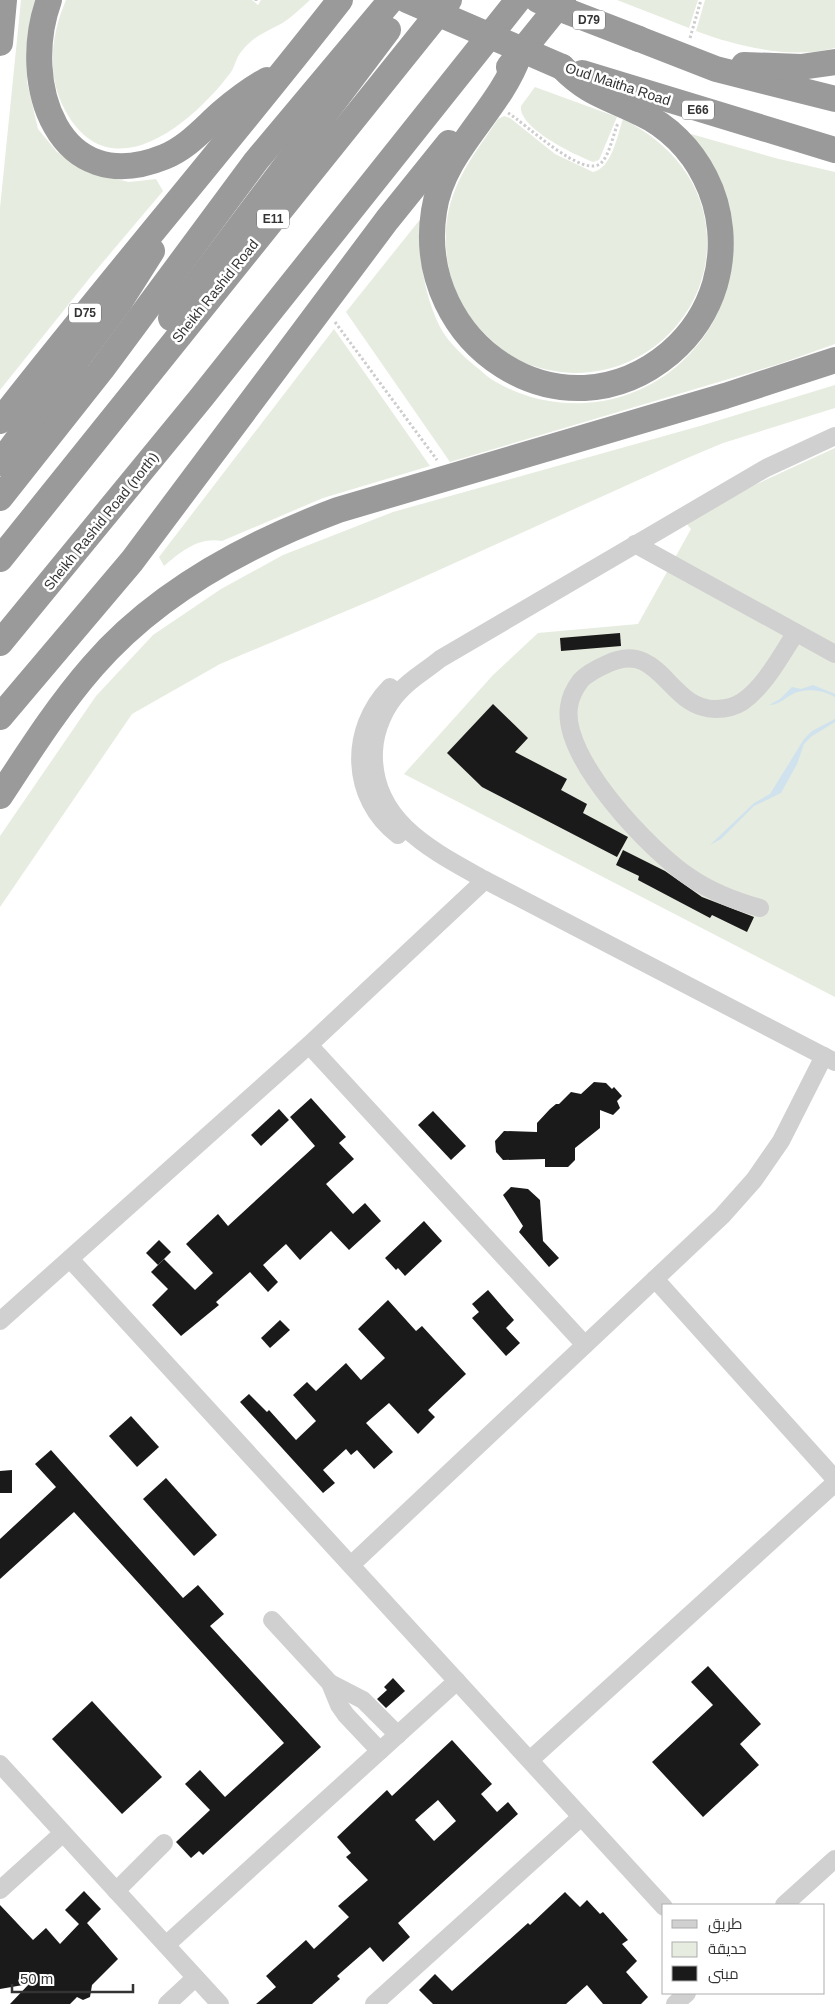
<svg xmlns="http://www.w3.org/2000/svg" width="835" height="2004" font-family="Helvetica,Cairo,sans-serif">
<rect width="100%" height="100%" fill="#fff"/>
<!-- green -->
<g fill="#e6ecdf">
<polygon points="21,0 37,0 28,30 27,82 38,129 57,152 89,173 129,182 156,179 163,191 92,275 0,390 0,208"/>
<path d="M 66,0 L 252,0 L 258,5 L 261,0 L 310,0 C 301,8 293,16 284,22 C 267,32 254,35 241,52 C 236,58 235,66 231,72 C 194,122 110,194 65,110 C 46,75 51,35 66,0 Z"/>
<polygon points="617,0 698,0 689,28"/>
<path d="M 705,0 L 835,0 L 835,48 C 792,60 736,46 696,31 Z"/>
<path d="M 535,87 L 617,117 L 599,160 L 593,162 C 575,155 518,128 521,106 Z"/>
<path d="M 504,116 L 510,118 L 555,154 L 593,172 C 612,168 617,136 623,119 C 670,143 704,182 707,236 C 711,321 632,388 549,370 C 535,367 515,361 504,352 C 498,347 493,341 487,336 C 471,321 460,304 453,283 C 443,254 443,219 455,190 C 465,164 483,142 498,119 Z"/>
<path d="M 691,134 L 775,158 L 835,172 L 835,344 L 779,364 L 450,462 L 346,312 L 422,217 C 418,255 423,292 440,327 C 448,342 462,355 475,366 C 482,371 488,378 496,382 C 549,413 617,410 667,374 C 692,356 715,327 724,296 C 727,287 719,269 717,260 C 708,218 699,176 691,134 Z"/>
<path d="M 334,329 L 430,466 L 323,498 L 222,541 C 198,537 182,551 164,566 L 159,557 Z"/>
<polygon points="835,385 835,408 723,443 685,459 377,598 220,664 132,714 0,907 0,836 96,696 153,635 221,589 283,555 393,512 700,426"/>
<polygon points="835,448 835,997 404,774 493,675 538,633 638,624 691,529 685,522 722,500"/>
</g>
<!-- water -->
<g fill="#cfe2ee">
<path d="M 813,685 L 835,694 L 835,697 C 823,690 804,687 791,695 C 784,699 778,705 769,705 L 780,699 L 792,687 L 801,689 Z"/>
<polygon points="835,719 835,722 812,736 804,744 797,764 781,793 754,806 721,839 710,845 754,803 770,794 804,739 812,731"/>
</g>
<!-- building -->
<g fill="#1a1a1a" fill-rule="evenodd">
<polygon points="620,633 621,646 561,651 560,638"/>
<polygon points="493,704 528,738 515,752 567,779 561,790 587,804 583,813 628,837 617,857 482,787 447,753"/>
<polygon points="623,850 665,871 702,897 754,917 747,932 712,915 710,918 638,880 639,876 616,865"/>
<polygon points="594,1082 606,1083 612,1089 614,1087 622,1096 617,1101 620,1108 613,1115 600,1110 600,1128 575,1148 575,1160 568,1167 545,1167 545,1159 503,1160 496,1152 495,1141 504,1131 537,1132 537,1123 550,1109 556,1104 559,1104 571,1092 581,1094"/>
<polygon points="311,1098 346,1137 339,1143 354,1159 326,1184 353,1214 365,1203 381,1221 349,1250 331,1231 300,1260 286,1244 263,1265 278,1282 268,1292 250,1272 216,1302 219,1305 181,1336 152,1305 168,1289 151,1272 164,1259 195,1290 213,1273 186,1244 218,1214 228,1226 315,1146 290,1117"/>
<polygon points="279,1109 289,1120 261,1146 251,1135"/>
<polygon points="433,1111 466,1146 451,1160 418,1125"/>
<polygon points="511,1187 528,1189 540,1200 543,1241 559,1258 549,1267 519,1232 523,1226 503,1195"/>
<polygon points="424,1221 442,1241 405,1276 398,1268 396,1270 385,1258"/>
<polygon points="159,1240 171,1252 158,1265 146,1253"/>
<polygon points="488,1290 514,1320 506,1328 520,1343 506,1356 472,1318 479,1312 472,1304"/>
<polygon points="388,1300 416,1331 422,1326 466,1374 428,1410 435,1417 418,1434 389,1403 366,1423 393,1452 374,1469 357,1450 351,1455 346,1449 323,1470 335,1483 323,1493 240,1402 249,1394 267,1412 269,1410 296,1440 316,1421 293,1395 307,1382 316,1391 346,1363 361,1380 385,1358 358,1329"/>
<polygon points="280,1320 290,1330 270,1348 261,1338"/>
<polygon points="131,1416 159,1447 137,1467 109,1436"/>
<polygon points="51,1450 183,1598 198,1585 224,1614 210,1626 321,1747 203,1855 199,1851 191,1858 176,1842 210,1810 185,1784 200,1770 225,1797 284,1743 74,1512 0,1579 0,1539 56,1487 35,1464"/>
<polygon points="12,1470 12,1493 0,1493 0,1471"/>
<polygon points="166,1478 217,1535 194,1556 143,1499"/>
<polygon points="708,1666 761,1724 740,1744 759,1765 703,1817 652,1762 713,1705 691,1682"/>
<polygon points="393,1678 405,1691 386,1708 377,1699 387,1690 384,1687"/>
<polygon points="92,1701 162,1777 122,1814 52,1739"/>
<path d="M 452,1740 L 492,1784 L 481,1794 L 497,1812 L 508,1802 L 518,1814 L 398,1923 L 410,1937 L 383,1962 L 370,1947 L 337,1976 L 340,1979 L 312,2004 L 256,2004 L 276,1987 L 266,1976 L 306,1940 L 314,1949 L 349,1917 L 338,1906 L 368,1880 L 346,1857 L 351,1853 L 337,1837 L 387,1790 L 392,1796 ZM 438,1800 L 456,1821 L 434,1841 L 415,1820 Z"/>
<polygon points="84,1891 101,1909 87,1923 118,1959 92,1985 90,1997 83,2000 77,1997 70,2004 10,2004 29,1984 0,1989 0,1905 33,1940 46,1928 60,1944 79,1924 65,1910"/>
<polygon points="565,1892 580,1907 587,1900 600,1914 603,1912 628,1940 622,1944 637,1961 626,1972 648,1997 641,2004 603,2004 587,1985 566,2004 433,2004 419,1990 435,1974 452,1991 528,1923 530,1925"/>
</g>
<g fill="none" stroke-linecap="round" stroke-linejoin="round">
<!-- path -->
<g stroke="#cdcdcd" stroke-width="3" stroke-dasharray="2.5 2.5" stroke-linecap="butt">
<polyline points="256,1 256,0"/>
<polyline points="690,38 701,0"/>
<path d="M 508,113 C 524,122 585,182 602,162 C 610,153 613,135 618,123"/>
<polyline points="335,322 437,460"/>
</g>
<!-- minor -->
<g stroke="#d0d0d0" stroke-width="18">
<path d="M 835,436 L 766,468 L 440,659 C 427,670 412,678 401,690 C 385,706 375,729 374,751 C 371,821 433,851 485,880 L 835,1062"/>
<polyline points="635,544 835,654"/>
<path d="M 390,687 C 348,730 350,798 398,835"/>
<path d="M 760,908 C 735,901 712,892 691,878 C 651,852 561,758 569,707 C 570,697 575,688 581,680 C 588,673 598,668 607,664 C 661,638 668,710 716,709 C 725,709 734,707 742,702 C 765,686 780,657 795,634"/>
<polyline points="309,1045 585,1345"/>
<polyline points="70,1259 664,1907"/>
<polyline points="655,1279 835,1479"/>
<polyline points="0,1321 309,1045 485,880"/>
<polyline points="351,1565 722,1216 754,1180 781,1141 824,1056"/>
<polyline points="272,1620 330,1683 339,1705 346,1715 380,1751"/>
<polyline points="330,1683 363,1700 398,1735"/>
<polyline points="530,1760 835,1483"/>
<polyline points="0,1764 220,2004"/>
<polyline points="0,1890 63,1833"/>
<polyline points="116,1891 164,1843"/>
<polyline points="784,1905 835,1859"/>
<polyline points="166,1945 457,1681"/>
<polyline points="167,2004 195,1978"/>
<polyline points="374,2004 581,1817"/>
<polyline points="675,2004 687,1993"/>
</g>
<!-- highway -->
<g stroke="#9a9a9a" stroke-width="26">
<path d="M 49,0 C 19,83 58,200 164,157 C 188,147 203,129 221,113 C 235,101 251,89 267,80"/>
<polyline points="639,39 716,69 835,99"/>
<polyline points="0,43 4,0"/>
<path d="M 519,55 C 498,113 443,150 434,211 C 413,344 562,444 670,353 C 691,335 707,311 715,284 C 725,249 722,210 705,177 C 691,149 668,126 640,113 C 608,97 588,94 562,67"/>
<polyline points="744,65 801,67 835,62"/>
<polyline points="509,67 563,0"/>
<polyline points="582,73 835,150"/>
<polyline points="171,318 388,30"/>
<path d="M 0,421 C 111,279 229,142 340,0"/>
<polyline points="0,463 119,303 152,251"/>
<polyline points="0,498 102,369 256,161 391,0"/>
<polyline points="0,559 449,0"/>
<polyline points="0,643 201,398 518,0"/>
<polyline points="0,717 132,561 387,220 449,143"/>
<path d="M 0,796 C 29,752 58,706 93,666 C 157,592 247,544 338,510 L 725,396 L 835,360"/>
</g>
<!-- highway-bridge -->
<g stroke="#9a9a9a" stroke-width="26">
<polyline points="407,0 562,67"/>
<polyline points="538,0 639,39"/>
</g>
</g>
<g text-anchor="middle" stroke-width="5" stroke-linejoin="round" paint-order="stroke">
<!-- shield labels -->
<g fill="#fff" stroke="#707070" stroke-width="1">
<rect x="573" y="10.5" width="32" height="19" rx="4"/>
<rect x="682" y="100.5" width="32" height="19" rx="4"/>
<rect x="257" y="209.5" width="32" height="19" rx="4"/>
<rect x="69" y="303.5" width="32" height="19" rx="4"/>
</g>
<g font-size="12" font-weight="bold" fill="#333">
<text x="589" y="24">D79</text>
<text x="698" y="114">E66</text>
<text x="273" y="223">E11</text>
<text x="85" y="317">D75</text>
</g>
<!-- street labels -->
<g font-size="14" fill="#333" stroke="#fff">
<text transform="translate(618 84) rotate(18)" y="5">Oud Maitha Road</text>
<text transform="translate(215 291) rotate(-51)" y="5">Sheikh Rashid Road</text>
<text transform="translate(101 521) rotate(-51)" y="5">Sheikh Rashid Road (north)</text>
</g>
</g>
<!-- legend -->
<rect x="662" y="1904" width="162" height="90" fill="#ffffff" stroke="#adadad"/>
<rect x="672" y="1920" width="25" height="8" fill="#d0d0d0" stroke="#adadad"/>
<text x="708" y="1929" font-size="15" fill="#333333">طريق</text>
<rect x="672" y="1942" width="25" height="15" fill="#e6ecdf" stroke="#adadad"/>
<text x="708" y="1954" font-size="15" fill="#333333">حديقة</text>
<rect x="672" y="1966" width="25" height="15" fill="#1a1a1a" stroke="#adadad"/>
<text x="708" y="1979" font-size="15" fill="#333333">مبنى</text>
<!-- scale -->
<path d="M12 1984v8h121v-8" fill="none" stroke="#333333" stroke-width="2.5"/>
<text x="20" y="1984" font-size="15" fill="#333333" stroke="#ffffff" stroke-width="4" paint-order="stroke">50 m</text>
</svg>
